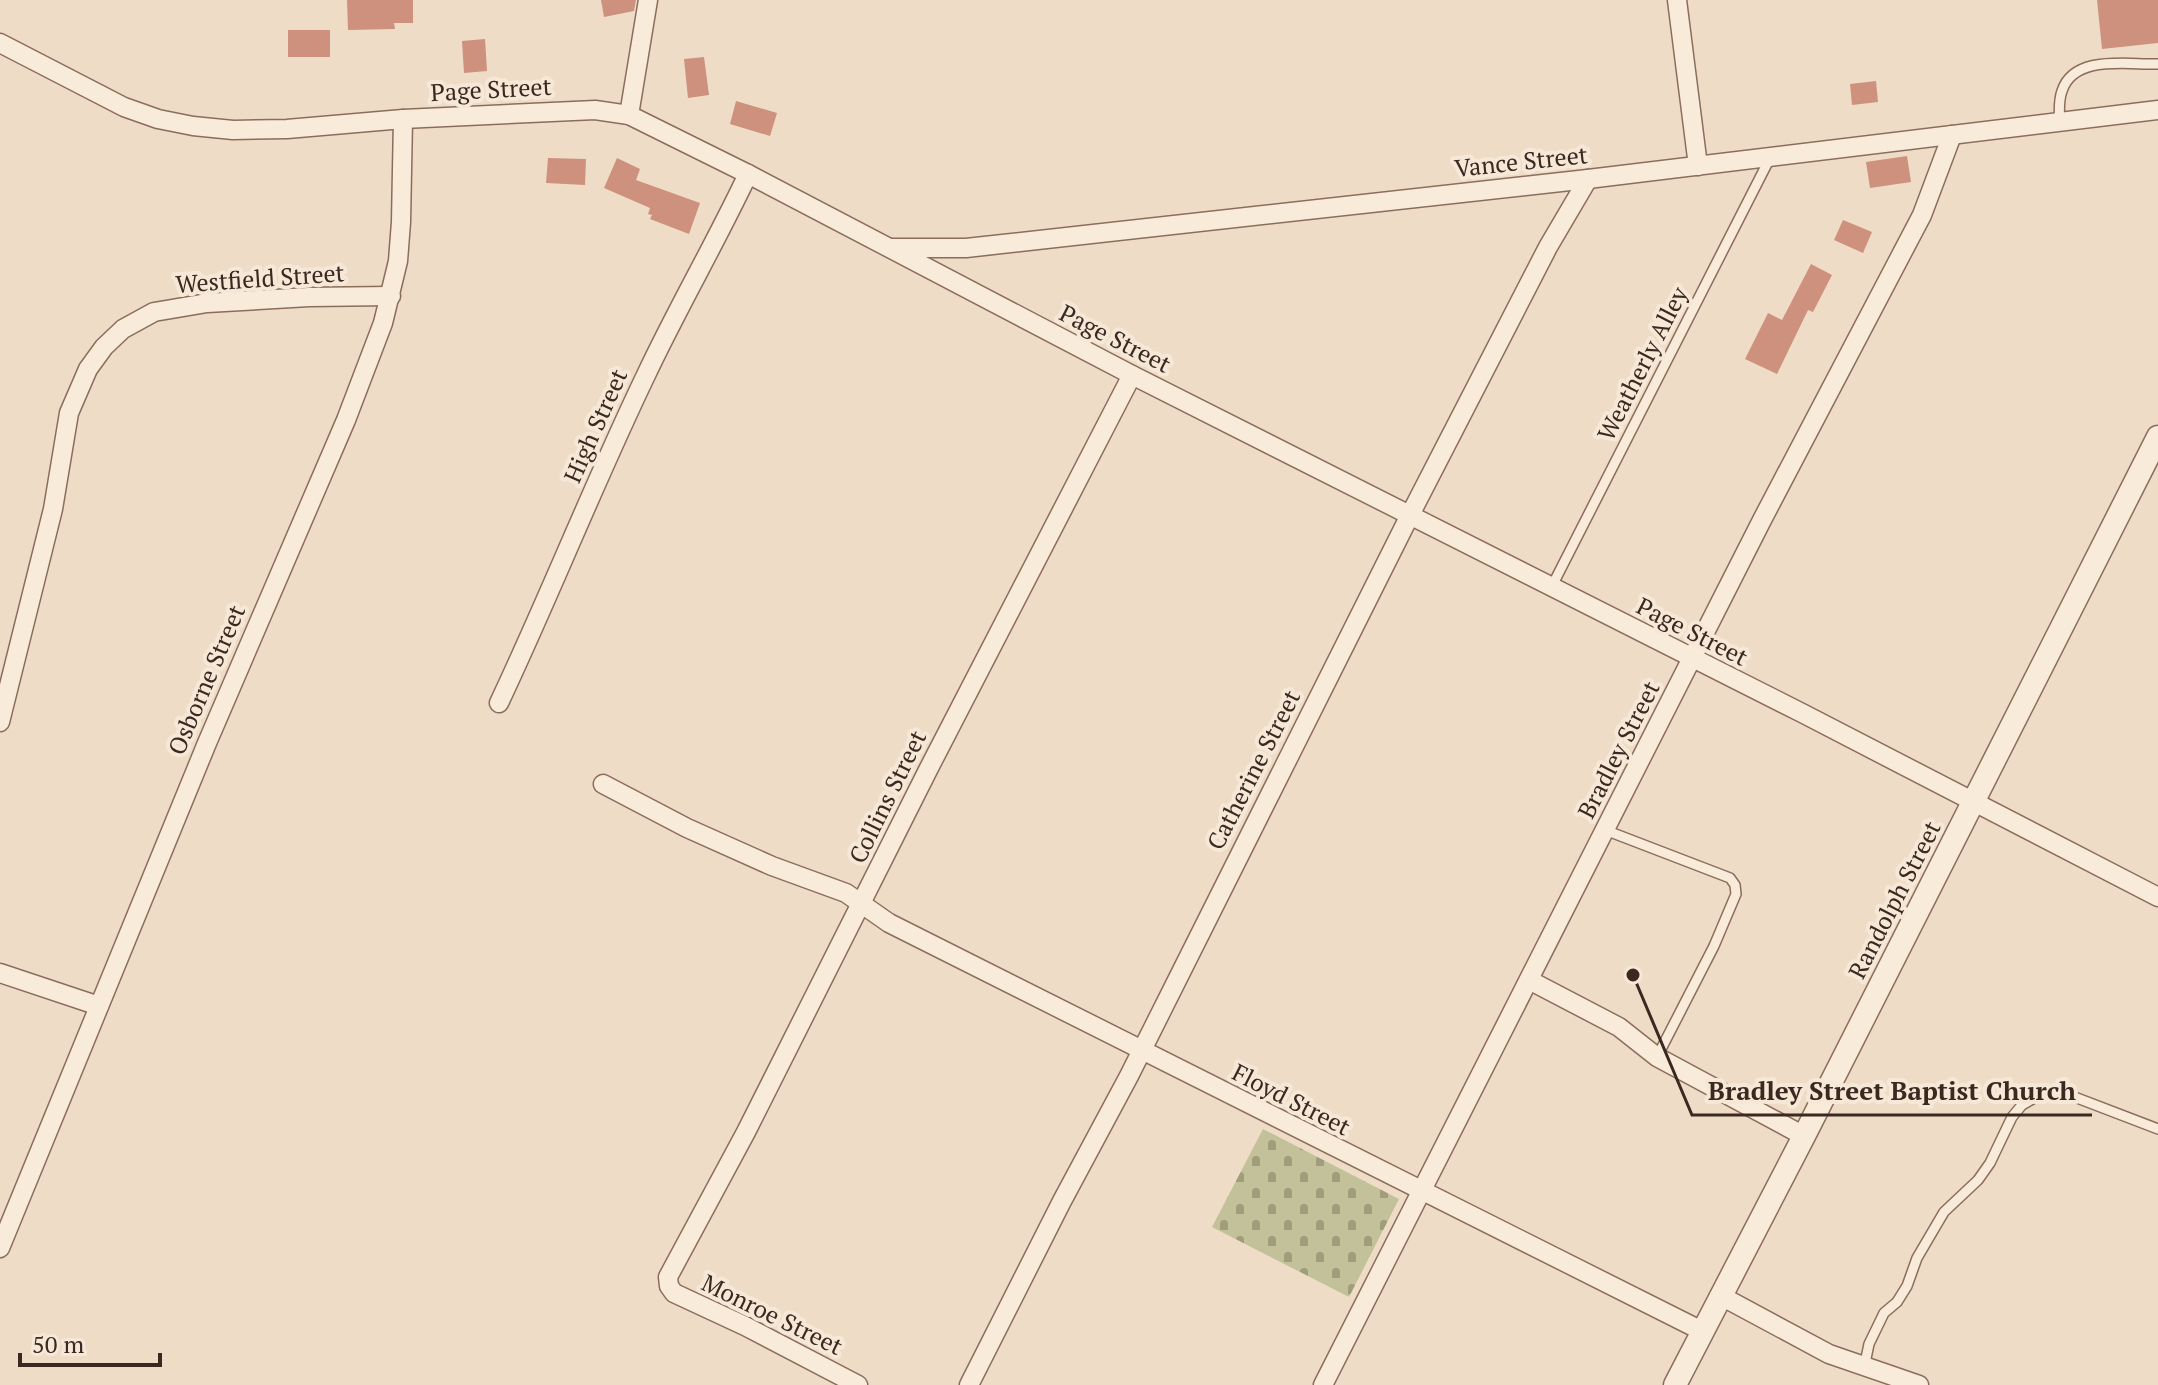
<svg xmlns="http://www.w3.org/2000/svg" width="2158" height="1385" font-family="'PT Serif',serif">
<defs>
<pattern id="cemetery-stones" width="16" height="16" patternUnits="userSpaceOnUse" patternTransform="scale(2)"><rect width="16" height="16" fill="#c2c199"/><path d="M2 7V4a2 2 0 0 1 4 0v3zM10 15v-3a2 2 0 0 1 4 0v3z" fill="#9f9d7c"/></pattern>
</defs>
<rect width="100%" height="100%" fill="#efdcc7"/>
<!-- cemetery -->
<polygon fill="url(#cemetery-stones)" points="1263,1129 1399,1199 1349,1297 1212,1227"/>
<!-- building -->
<g fill="#cd917d">
<polygon points="347,0 413,0 413,23 394,23 395,29 348,30"/>
<polygon points="601,0 636,0 634,11 604,17"/>
<polygon points="2097,0 2158,0 2158,43 2102,49"/>
<rect x="288" y="30" width="42" height="27"/>
<polygon points="485,39 487,71 464,73 462,41"/>
<polygon points="704,57 709,95 688,98 684,59"/>
<polygon points="1876,81 1878,102 1852,105 1850,84"/>
<polygon points="736,101 777,113 770,136 730,124"/>
<polygon points="1907,156 1911,182 1870,188 1866,162"/>
<polygon points="548,158 586,159 585,185 546,183"/>
<polygon points="617,158 640,169 636,180 700,203 689,234 650,219 652,215 648,214 650,208 604,188"/>
<polygon points="1843,220 1872,232 1863,253 1834,240"/>
<polygon points="1811,264 1832,275 1813,312 1808,310 1777,374 1745,359 1768,313 1782,320"/>
</g>
<g fill="none" stroke-linecap="round" stroke-linejoin="round">
<!-- service casing -->
<g stroke="#8b6d5c" stroke-width="12">
<g id="service">
<path d="M 2059,123 C 2060,112 2058,101 2062,91 C 2074,54 2128,65 2158,64"/>
<polyline points="1551,588 1770,158"/>
<polyline points="1605,830 1730,878 1735,885 1736,894 1714,946 1657,1057"/>
<polyline points="1864,1368 1869,1344 1884,1313 1897,1302 1907,1286 1917,1258 1944,1212 1978,1180 1990,1163 2012,1117 2022,1105 2036,1097 2064,1093 2158,1129"/>
</g>
</g>
<!-- minor casing -->
<g stroke="#8b6d5c" stroke-width="21">
<g id="minor">
<polyline points="1677,0 1698,166"/>
<polyline points="0,43 124,107 158,119 193,126 233,130 287,129 403,119 595,110 629,115 748,174 1132,375 1802,713 2158,897"/>
<polyline points="629,115 648,0"/>
<polyline points="891,248 966,248 1588,179 2158,110"/>
<path d="M 499,703 C 550,595 594,483 646,375 C 678,307 716,242 748,174"/>
<polyline points="0,722 53,509 69,413 88,369 104,347 123,329 154,312 207,303 309,297 391,296"/>
<polyline points="603,784 687,828 772,866 846,893 889,923 1702,1331"/>
<polyline points="0,973 99,1006"/>
<polyline points="1529,980 1619,1027 1657,1057 1804,1136"/>
<polyline points="0,1248 207,743 346,420 383,323 398,261 401,222 403,119"/>
<polyline points="1721,1296 1829,1354 1919,1385"/>
<polyline points="858,1385 745,1326 674,1293 669,1286 668,1277 746,1132 929,768 1132,375"/>
<polyline points="969,1385 1062,1201 1129,1076 1410,515 1548,247 1588,179"/>
<polyline points="1323,1385 1762,520 1922,215 1952,135"/>
</g>
</g>
<!-- tertiary casing -->
<g stroke="#8b6d5c" stroke-width="25">
<polyline id="tertiary" points="1675,1385 1804,1136 2158,437"/>
</g>
<!-- service -->
<use href="#service" stroke="#f9ebda" stroke-width="9"/>
<!-- minor -->
<use href="#minor" stroke="#f9ebda" stroke-width="18"/>
<!-- tertiary -->
<use href="#tertiary" stroke="#f9ebda" stroke-width="22"/>
</g>
<g text-anchor="middle" stroke-width="8" stroke-linejoin="round" paint-order="stroke">
<!-- street labels -->
<g font-size="24" fill="#3b2820" stroke="#f6e8d7">
<text transform="translate(491 90) rotate(-3)" y="8">Page Street</text>
<text transform="translate(1521 162) rotate(-6)" y="8">Vance Street</text>
<text transform="translate(260 279) rotate(-4)" y="8">Westfield Street</text>
<text transform="translate(1115 339) rotate(27)" y="8">Page Street</text>
<text transform="translate(1643 364) rotate(-63)" y="8">Weatherly Alley</text>
<text transform="translate(596 426) rotate(-66)" y="8">High Street</text>
<text transform="translate(1692 632) rotate(27)" y="8">Page Street</text>
<text transform="translate(207 680) rotate(-67)" y="8">Osborne Street</text>
<text transform="translate(1619 750) rotate(-63)" y="8">Bradley Street</text>
<text transform="translate(1254 770) rotate(-63)" y="8">Catherine Street</text>
<text transform="translate(888 797) rotate(-64)" y="8">Collins Street</text>
<text transform="translate(1895 900) rotate(-63)" y="8">Randolph Street</text>
<text transform="translate(1291 1100) rotate(27)" y="8">Floyd Street</text>
<text transform="translate(772 1315) rotate(26)" y="8">Monroe Street</text>
</g>
</g>
<!-- callouts -->
<path fill="none" stroke="#3b2820" stroke-width="3" d="M1633 975L1692 1115H2092"/>
<circle fill="#3b2820" stroke="#f6e8d7" stroke-width="3" cx="1633" cy="975" r="8"/>
<g font-size="26" text-anchor="middle" font-weight="bold" fill="#3b2820" stroke="#f6e8d7" stroke-width="8" stroke-linejoin="round" paint-order="stroke">
<text x="1892" y="1100">Bradley Street Baptist Church</text>
</g>
<!-- scale -->
<path d="M20 1353v12h140v-12" fill="none" stroke="#3b2820" stroke-width="4"/>
<text x="32" y="1353" font-size="24" fill="#3b2820" stroke="#f6e8d7" stroke-width="6" paint-order="stroke">50 m</text>
</svg>
